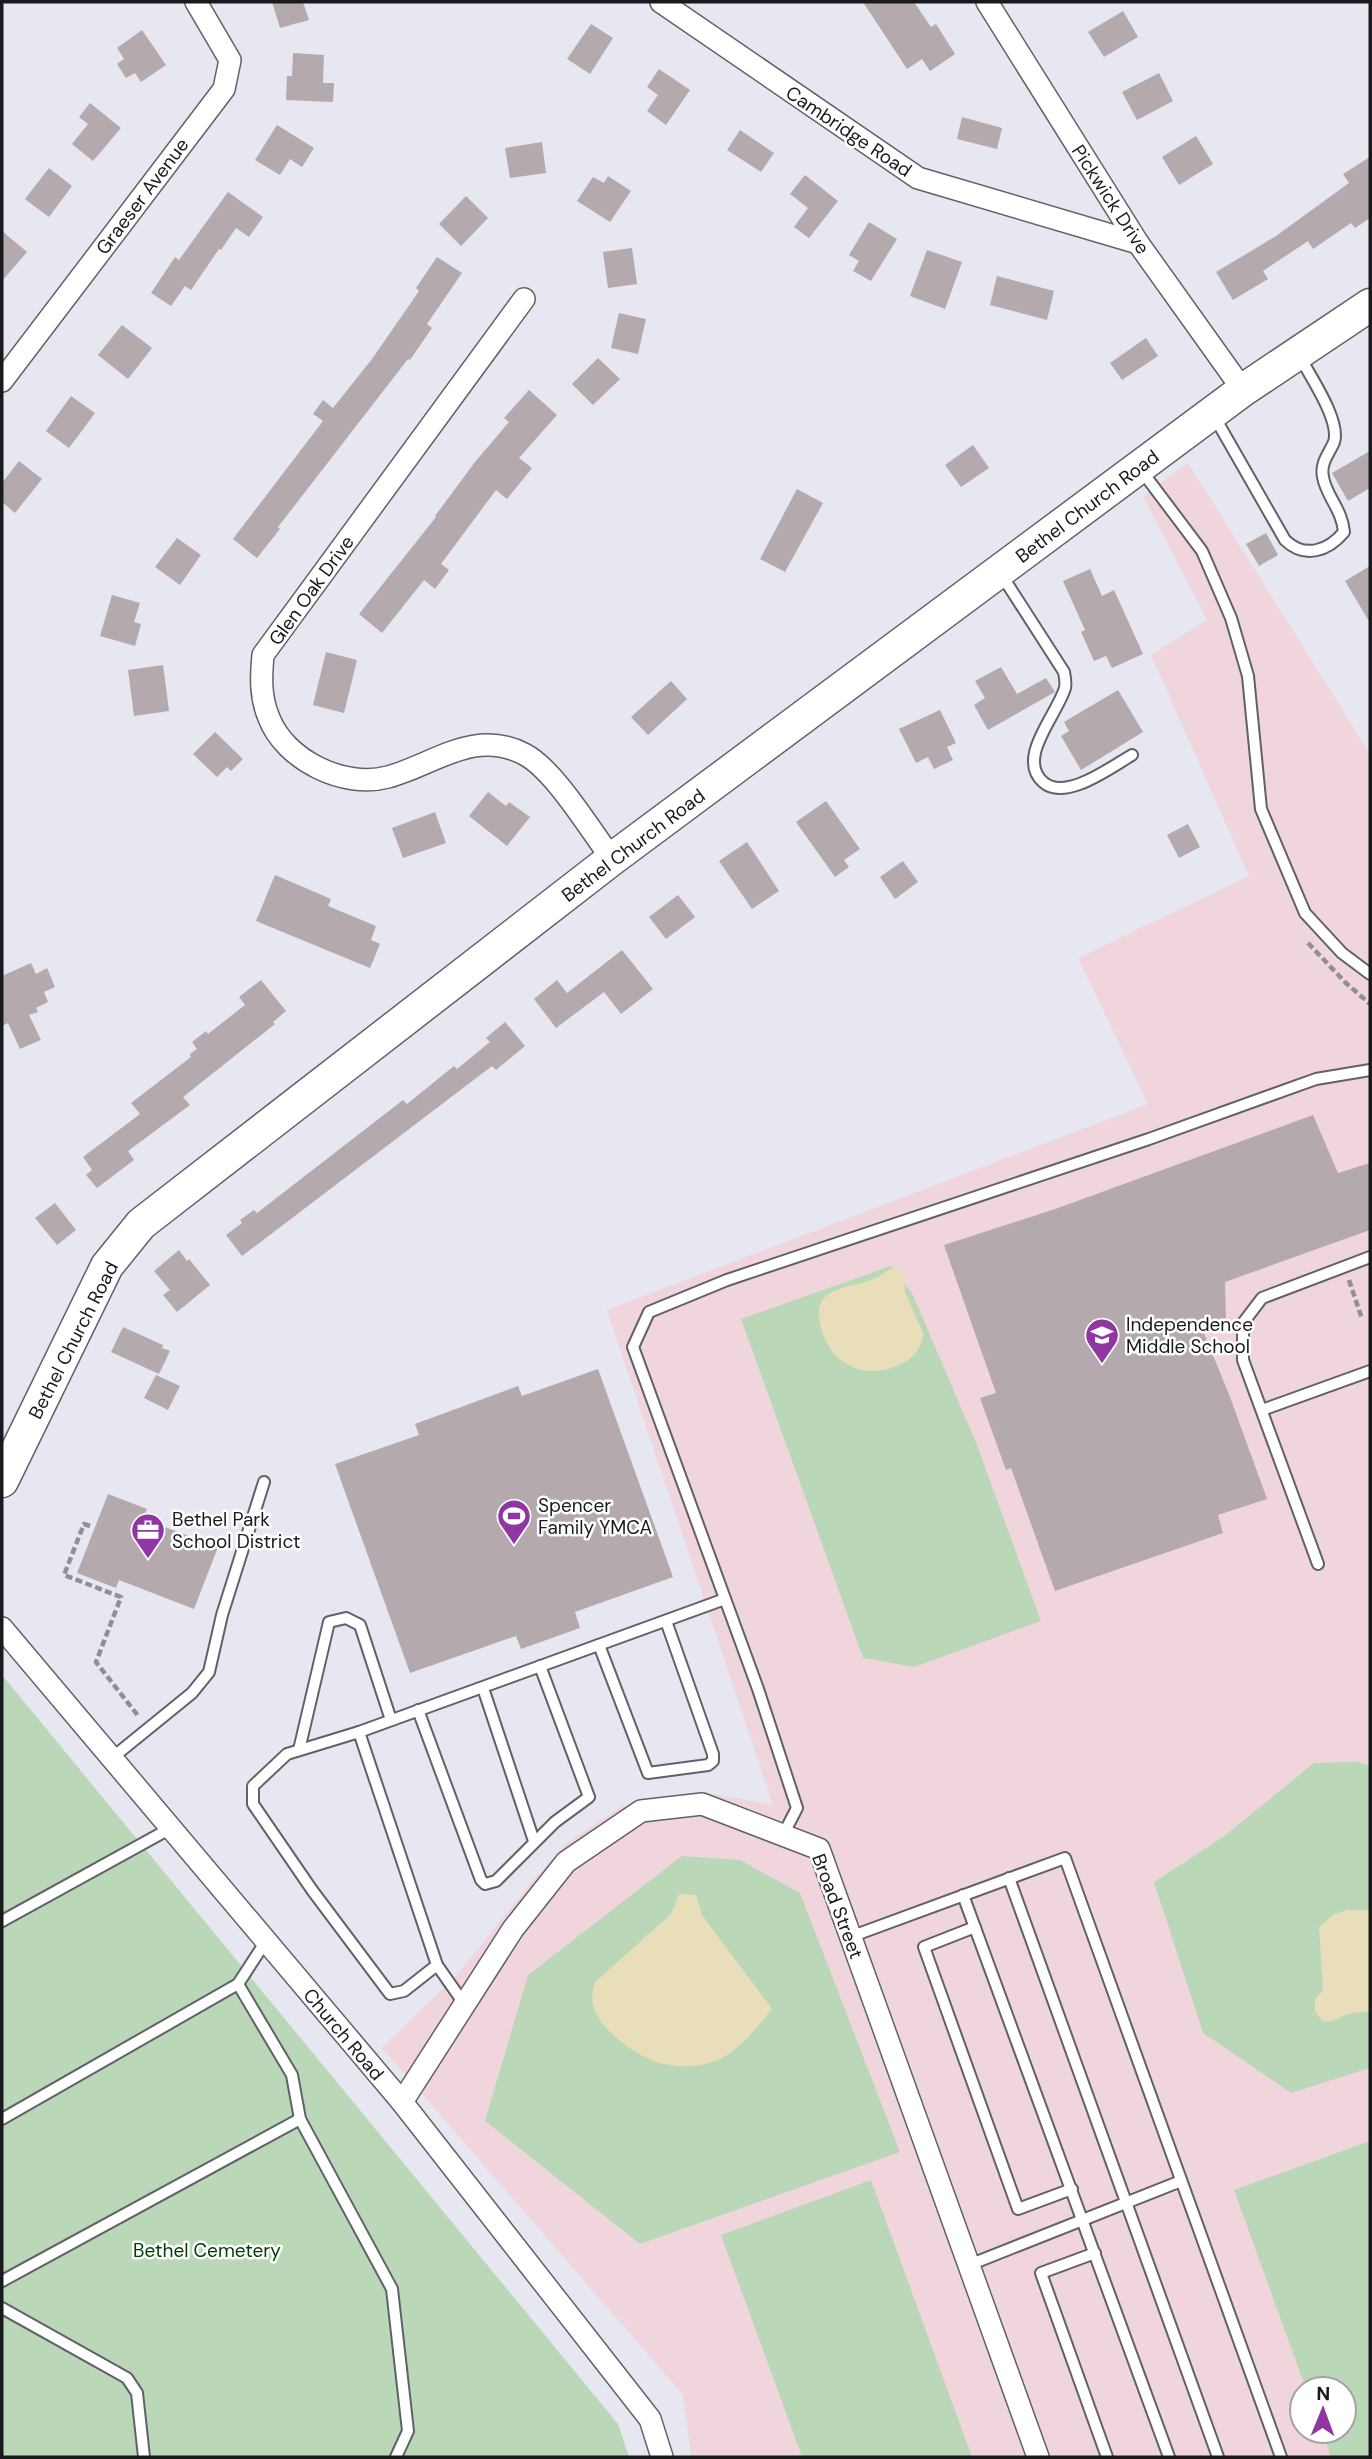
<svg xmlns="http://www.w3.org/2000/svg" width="1372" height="2459" font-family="'DM Sans',sans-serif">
<rect width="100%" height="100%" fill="#e6e7f1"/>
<!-- education -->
<path fill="#f0d6dc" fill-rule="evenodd" d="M 1188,463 L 1370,754 L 1370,2457 L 691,2457 L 683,2395 L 382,2048 L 457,1975 L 529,1885 L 567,1843 L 623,1805 L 703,1792 L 773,1805 L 607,1310 L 1148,1104 L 1078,958 L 1249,876 L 1151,655 L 1207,620 L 1143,496 ZM 1302,2389 L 1344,2389 L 1344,2431 L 1302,2431 Z"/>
<!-- green -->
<g fill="#bad7b8">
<polygon points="891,1266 913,1295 977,1445 1041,1621 914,1667 863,1658 741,1319"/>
<polygon points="2,1675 618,2424 629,2457 2,2457"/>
<polygon points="1359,1762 1370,1766 1370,2068 1291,2093 1203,2033 1154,1882 1223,1837 1314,1763"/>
<polygon points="682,1856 740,1860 800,1893 900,2152 640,2244 485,2121 528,1975"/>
<polygon points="1370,2141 1370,2457 1331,2457 1322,2431 1344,2431 1344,2389 1306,2389 1234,2190"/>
<polygon points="871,2180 972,2457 802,2457 721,2235"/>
</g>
<!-- sand -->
<g fill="#e8deb9">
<path d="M 895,1268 L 904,1271 L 905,1292 L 924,1335 C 922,1340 920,1346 918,1350 C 911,1360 901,1365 891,1368 C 858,1379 829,1360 821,1328 C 819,1319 817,1309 822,1301 C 831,1286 861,1285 876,1278 C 883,1274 887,1270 895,1268 Z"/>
<path d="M 679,1894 L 696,1895 L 702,1915 L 772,2009 C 757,2028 743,2046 722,2058 C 705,2067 682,2068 664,2064 C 642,2060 599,2030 594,2008 C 591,1999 592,1992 595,1982 L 671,1914 Z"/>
<path d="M 1348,1910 L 1370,1910 L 1370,2011 C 1363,2012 1352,2012 1345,2015 C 1336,2019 1334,2023 1322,2021 L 1315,2011 L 1315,1999 L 1323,1990 L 1319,1927 L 1334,1914 Z"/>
</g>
<!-- building -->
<g fill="#b4a9ad">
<polygon points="272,2 303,2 309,20 280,28"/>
<polygon points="863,2 914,2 931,27 936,24 955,54 930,71 922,59 907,69"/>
<polygon points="1123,11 1138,37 1104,57 1088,32"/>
<polygon points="591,24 613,38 590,74 567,59"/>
<polygon points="142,30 166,65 141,82 135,73 126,78 117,64 124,59 117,48"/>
<polygon points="293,53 324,55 323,83 334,83 333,102 286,100 287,76 292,76"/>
<polygon points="659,69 690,90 666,125 647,111 658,95 647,87"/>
<polygon points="1159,73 1173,101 1137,120 1122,92"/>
<polygon points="90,103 121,128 93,161 72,144 88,124 79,117"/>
<polygon points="962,117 1002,128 997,149 957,139"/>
<polygon points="277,125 314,148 302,167 290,159 280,175 255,160"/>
<polygon points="740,130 774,153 761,172 727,150"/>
<polygon points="1196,136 1213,164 1179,185 1162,157"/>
<polygon points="542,142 546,173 510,178 505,148"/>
<polygon points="1370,157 1370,218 1355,228 1351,223 1313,249 1308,241 1263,271 1268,279 1233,300 1216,272 1276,236 1349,183 1343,174"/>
<polygon points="49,168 72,186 49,217 25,199"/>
<polygon points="805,175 838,201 809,238 794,227 808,208 790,194"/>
<polygon points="608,176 631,191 610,222 577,201 593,177 604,183"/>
<polygon points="228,192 263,217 249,237 236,228 221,250 219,249 191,290 185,286 171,306 151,293 175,257 179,260"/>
<polygon points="466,196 488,218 461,246 439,224"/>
<polygon points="869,222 897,239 871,281 853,271 859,261 849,255"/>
<polygon points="2,231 27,252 2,281"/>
<polygon points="632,248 637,284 608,288 603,252"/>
<polygon points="927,250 962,262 945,309 910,296"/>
<polygon points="437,257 462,273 427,324 432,328 410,360 408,359 278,527 280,529 257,558 233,539 323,421 313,414 323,400 333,408 372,359 419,291 416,288"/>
<polygon points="997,276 1054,291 1047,320 990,305"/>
<polygon points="619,313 646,319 638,354 611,348"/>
<polygon points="122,325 152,348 128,379 98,355"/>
<polygon points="1146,338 1158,356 1122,380 1110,363"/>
<polygon points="598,358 620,379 593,405 572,384"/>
<polygon points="529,390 557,415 519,458 532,468 507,499 496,490 441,564 449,570 435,589 424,580 382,633 359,614 436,517 435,516 475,462 509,422 504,418"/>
<polygon points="71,396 95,413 69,448 46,431"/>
<polygon points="973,445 989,468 961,487 945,465"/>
<polygon points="1370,451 1370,488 1348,501 1332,473"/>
<polygon points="19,461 42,479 15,513 2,502 2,483"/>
<polygon points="797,489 823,503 785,572 760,559"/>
<polygon points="1266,533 1278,555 1259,566 1246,544"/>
<polygon points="177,538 201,555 180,585 155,567"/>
<polygon points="1370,566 1370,623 1345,581"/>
<polygon points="1090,569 1102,596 1114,590 1143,654 1112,668 1106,656 1094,661 1081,632 1085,630 1063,581"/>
<polygon points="112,595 140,603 134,622 141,624 135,646 100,636"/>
<polygon points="326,652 357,660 344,713 313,705"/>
<polygon points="163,665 169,711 134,716 128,670"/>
<polygon points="1001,667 1017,694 1046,678 1055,692 988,730 974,705 985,698 975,681"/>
<polygon points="671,681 687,699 648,735 631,717"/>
<polygon points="1118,690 1143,732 1081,770 1061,736 1069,731 1064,722"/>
<polygon points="940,710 956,743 947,747 953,760 934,769 928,757 916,763 899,729"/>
<polygon points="215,732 243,759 231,771 227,767 217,777 193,754"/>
<polygon points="488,792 506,806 509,802 530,817 507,846 469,816"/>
<polygon points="826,801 860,849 844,860 849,867 835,877 796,822"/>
<polygon points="435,812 446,843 403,858 392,828"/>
<polygon points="1188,824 1200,847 1179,858 1167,835"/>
<polygon points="747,842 779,891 752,909 719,861"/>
<polygon points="903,861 918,882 895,899 880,877"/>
<polygon points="275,875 331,899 328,906 376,926 371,940 380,944 370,968 256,921"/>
<polygon points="678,895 695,917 666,939 649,917"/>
<polygon points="622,950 653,989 621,1014 604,992 556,1028 534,999 557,980 567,993"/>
<polygon points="31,963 36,974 47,968 55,987 44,992 48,1002 36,1008 38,1012 29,1015 41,1040 20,1049 8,1023 2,1026 2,976"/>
<polygon points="261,980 286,1011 273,1022 275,1024 183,1097 190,1105 128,1151 134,1160 97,1188 86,1175 92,1170 83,1157 140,1114 131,1103 191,1057 190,1054 197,1049 192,1042 206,1031 208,1034 245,1005 239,997"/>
<polygon points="505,1022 525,1046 496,1070 492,1066 242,1256 226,1235 242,1223 240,1220 254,1210 257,1213 403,1100 407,1104 454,1066 457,1069 490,1042 486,1038"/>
<polygon points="1313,1115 1338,1173 1370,1163 1370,1230 1225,1282 1226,1322 1199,1321 1230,1397 1267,1499 1218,1515 1223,1533 1055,1591 1011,1468 1006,1470 980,1398 996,1393 944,1245 1058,1208"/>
<polygon points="55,1203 76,1230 57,1245 35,1218"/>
<polygon points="179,1250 187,1261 189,1259 210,1285 177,1312 163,1295 170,1290 154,1271"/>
<polygon points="123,1327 163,1345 162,1348 170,1351 159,1374 111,1352"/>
<polygon points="598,1369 673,1577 575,1612 580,1628 521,1649 516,1636 410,1673 335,1464 419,1435 415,1424 518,1386 522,1396"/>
<polygon points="156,1375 180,1386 168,1410 144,1398"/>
<polygon points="108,1494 147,1509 143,1519 218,1547 194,1609 119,1580 116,1588 77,1573"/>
</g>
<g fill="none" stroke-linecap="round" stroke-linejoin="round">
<!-- lane casing -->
<g stroke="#606169" stroke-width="14">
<g id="lane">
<path d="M 1214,416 L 1285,540 C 1305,559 1328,551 1344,532 C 1342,509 1326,496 1323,477 C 1320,463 1329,454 1334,442 C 1341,421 1310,376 1300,357"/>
<polyline points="1141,470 1202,551 1231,618 1248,676 1261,809 1305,913 1342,953 1370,974"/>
<path d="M 1001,574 L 1064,672 C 1065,677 1066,683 1065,688 C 1057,715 1016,758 1043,782 C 1065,802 1111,767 1132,755"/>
<polyline points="1262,1410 1370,1371"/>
<polyline points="1318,1564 1243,1360 1243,1323 1262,1298 1370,1257"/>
<polyline points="599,1645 648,1773 708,1765 713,1761 713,1754 666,1621"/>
<polyline points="483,1688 534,1841"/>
<polyline points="418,1710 481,1880 485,1884 496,1881 555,1822 589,1797 540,1666"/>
<polyline points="359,1732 287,1754 253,1786 253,1804 312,1890 390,1994 404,1991 437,1965"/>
<polyline points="299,1750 329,1622 346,1618 360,1625 391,1720"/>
<polyline points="112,1758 192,1693 209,1672 222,1615 264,1482"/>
<polyline points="783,1835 797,1808 758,1689 633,1347 649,1312 727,1280 1149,1139 1316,1079 1370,1070"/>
<polyline points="1009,1878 1218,2457"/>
<polyline points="963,1895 1169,2457"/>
<polyline points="2,1921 171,1828"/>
<polyline points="975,1927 924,1947 1018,2209 1072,2189"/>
<polyline points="850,1937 1065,1858 1281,2457"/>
<polyline points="238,1984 292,2075 300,2119 392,2289 408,2431 396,2457"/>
<polyline points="465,2005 437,1965 359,1732 725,1599"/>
<polyline points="2,2119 238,1984 266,1941"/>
<polyline points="1095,2253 1041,2273 1107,2457"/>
<polyline points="969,2265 1181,2181"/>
<polyline points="2,2281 300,2119"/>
<polyline points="2,2308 127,2378 137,2393 144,2457"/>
</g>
</g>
<!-- street casing -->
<g stroke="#606169" stroke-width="24">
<g id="street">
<polyline points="661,2 918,178 1138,243"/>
<polyline points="987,2 1138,243 1243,390"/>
<path d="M 524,299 L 263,655 C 261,677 260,697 269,718 C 285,760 344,789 388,777 C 433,765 474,728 524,754 C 554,769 591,831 612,859"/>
<polyline points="2,381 224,89 230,60 196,2"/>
<polyline points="2,1628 402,2102 650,2419 662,2457"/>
<polyline points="402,2102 513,1929 566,1862 641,1811 702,1804 819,1849 1038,2457"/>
</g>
</g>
<!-- secondary casing -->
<g stroke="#606169" stroke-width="35">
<polyline id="secondary" points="2,1481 107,1266 141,1224 612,859 1243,390 1370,305"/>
</g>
<!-- path -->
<g stroke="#8e8f97" stroke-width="4.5" stroke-dasharray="7 3.5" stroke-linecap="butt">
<polyline points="1308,943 1346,983 1370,1004"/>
<polyline points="1349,1280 1362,1319"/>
<polyline points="90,1526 84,1524 64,1575 121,1597 96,1662 139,1717"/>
</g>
<!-- lane -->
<use href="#lane" stroke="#fff" stroke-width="10"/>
<!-- street -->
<use href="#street" stroke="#fff" stroke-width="21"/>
<!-- secondary -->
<use href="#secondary" stroke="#fff" stroke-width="32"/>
</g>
<!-- icons -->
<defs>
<g id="school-pin" transform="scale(1.75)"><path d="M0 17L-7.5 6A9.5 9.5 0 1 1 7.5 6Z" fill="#9036a1" stroke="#fff"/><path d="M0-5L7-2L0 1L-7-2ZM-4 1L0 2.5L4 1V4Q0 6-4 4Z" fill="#fff"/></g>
<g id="stadium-pin" transform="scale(1.75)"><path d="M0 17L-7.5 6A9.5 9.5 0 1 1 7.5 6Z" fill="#9036a1" stroke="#fff"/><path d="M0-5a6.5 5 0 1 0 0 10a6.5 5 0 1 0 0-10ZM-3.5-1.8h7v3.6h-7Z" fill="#fff"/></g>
<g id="office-pin" transform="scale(1.75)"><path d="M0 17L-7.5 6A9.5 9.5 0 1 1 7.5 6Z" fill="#9036a1" stroke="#fff"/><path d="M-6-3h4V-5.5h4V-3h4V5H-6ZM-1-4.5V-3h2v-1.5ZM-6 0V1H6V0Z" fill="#fff"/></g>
</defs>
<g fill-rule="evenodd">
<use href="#school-pin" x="1102" y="1335"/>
<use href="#stadium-pin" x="514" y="1516"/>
<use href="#office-pin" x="148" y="1530"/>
</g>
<g text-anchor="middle" stroke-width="5" stroke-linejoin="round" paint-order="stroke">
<!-- street labels -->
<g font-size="19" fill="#191a1d" stroke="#fff">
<text transform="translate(849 131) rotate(34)" y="7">Cambridge Road</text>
<text transform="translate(142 196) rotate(-53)" y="7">Graeser Avenue</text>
<text transform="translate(1111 199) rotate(57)" y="7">Pickwick Drive</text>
<text transform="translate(1087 506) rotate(-37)" y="7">Bethel Church Road</text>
<text transform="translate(311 590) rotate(-54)" y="7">Glen Oak Drive</text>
<text transform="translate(633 845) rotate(-37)" y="7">Bethel Church Road</text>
<text transform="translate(73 1340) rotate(-63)" y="7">Bethel Church Road</text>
<text transform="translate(838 1906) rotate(69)" y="7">Broad Street</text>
<text transform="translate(344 2034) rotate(50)" y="7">Church Road</text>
</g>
<!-- poi labels -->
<g font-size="19" fill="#191a1d" stroke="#fff" text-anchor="start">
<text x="1126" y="1331">Independence<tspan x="1126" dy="22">Middle School</tspan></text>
<text x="538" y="1512">Spencer<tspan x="538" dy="22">Family YMCA</tspan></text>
<text x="172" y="1526">Bethel Park<tspan x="172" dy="22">School District</tspan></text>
</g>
<!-- park labels -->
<g font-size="19" fill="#003b02" stroke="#fff">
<text x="207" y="2257">Bethel Cemetery</text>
</g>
</g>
<!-- border -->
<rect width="1372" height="2459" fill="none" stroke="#191a1d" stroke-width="7"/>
<!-- north arrow -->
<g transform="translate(1323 2410) rotate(1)"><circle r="33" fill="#ffffff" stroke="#a3a3a5" stroke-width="2"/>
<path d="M0-5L12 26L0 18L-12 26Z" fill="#9036a1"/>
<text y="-10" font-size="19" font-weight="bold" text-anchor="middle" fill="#191a1d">N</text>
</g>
</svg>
